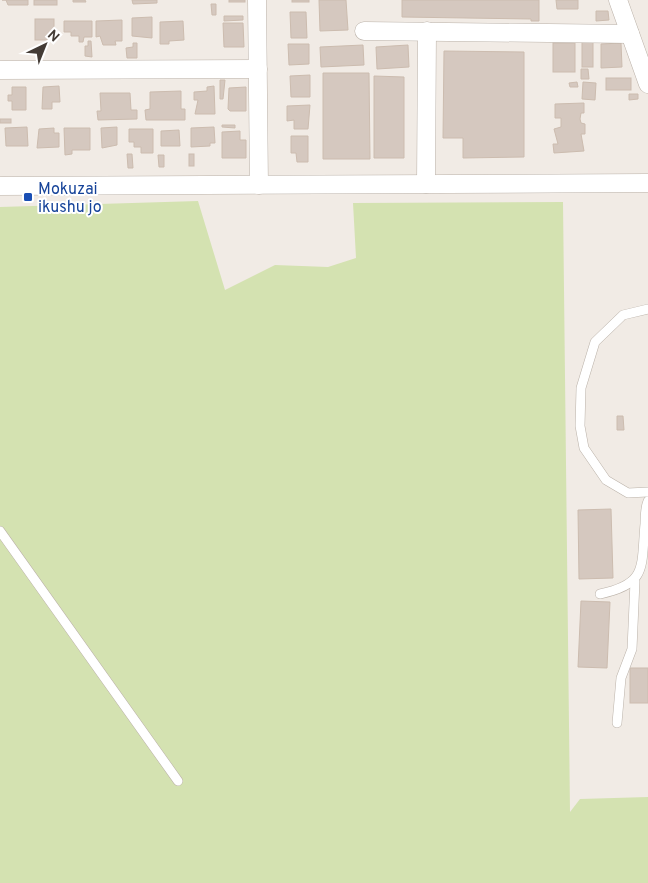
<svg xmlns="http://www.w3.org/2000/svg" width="648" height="883" font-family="Overpass,sans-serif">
<rect width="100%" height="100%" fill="#f1ebe5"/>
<!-- green -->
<polygon fill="#d4e2b1" points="198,201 225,290 275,265 328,267 356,258 353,203 563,202 570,812 580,799 648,797 648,883 0,883 0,207"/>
<!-- building -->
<g fill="#d5c8bf" stroke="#ccbcaf">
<polygon points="2,0 28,0 28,5 8,5 6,0"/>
<rect x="34" y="0" width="23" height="5"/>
<polygon points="73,0 85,0 86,2 73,2"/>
<polygon points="132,0 157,0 157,3 133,4"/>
<rect x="229" y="0" width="16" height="2"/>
<rect x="292" y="0" width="17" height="2"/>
<polygon points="319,0 346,0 348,30 320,31"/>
<polygon points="402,0 539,0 539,21 531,21 531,19 402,17"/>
<polygon points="556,0 578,0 578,9 557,9"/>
<polygon points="211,4 216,4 216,15 212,15"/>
<polygon points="596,11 608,11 609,20 596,21"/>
<polygon points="290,12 306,12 307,38 291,38"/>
<polygon points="224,16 243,16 243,20 224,21"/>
<polygon points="152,17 152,38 132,36 132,18"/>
<rect x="35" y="19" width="19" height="21"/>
<polygon points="122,20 122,41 115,41 116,45 103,45 100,36 96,37 96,21"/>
<polygon points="64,21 92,21 92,37 84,37 83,42 79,42 79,36 71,36 71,32 64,32"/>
<polygon points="183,21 184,40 169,41 169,44 160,44 160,22"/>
<polygon points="223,23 243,23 244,47 224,47"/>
<polygon points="88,41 91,41 92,57 85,56 85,46 88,46"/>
<rect x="582" y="42" width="11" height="25"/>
<polygon points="133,43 137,43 137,58 127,58 126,48 133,47"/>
<rect x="553" y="43" width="22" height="29"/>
<polygon points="621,43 622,67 601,68 601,44"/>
<polygon points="288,44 309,44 309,64 289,65"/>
<polygon points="363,45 364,65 321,67 320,47"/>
<polygon points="408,45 409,67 377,69 376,47"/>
<polygon points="444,51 524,52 524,157 463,158 463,138 443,138"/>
<polygon points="581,69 588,69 589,79 581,79"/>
<polygon points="323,73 369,73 370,159 323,159"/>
<polygon points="310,75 310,97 291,97 290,76"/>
<polygon points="374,76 404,77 404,158 374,158"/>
<rect x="606" y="78" width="25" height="12"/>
<polygon points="220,80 225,80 223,99 220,99"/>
<polygon points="577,82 578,87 570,87 569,83"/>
<polygon points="583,82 596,83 595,100 582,99"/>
<polygon points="59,86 60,102 52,102 52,109 42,109 43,87"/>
<polygon points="214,86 215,114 195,114 198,100 194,100 194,92 207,91 207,87"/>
<polygon points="12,87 26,87 26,110 12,110 12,101 8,101 8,95 12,95"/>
<polygon points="246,87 246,111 230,111 228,109 229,88"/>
<polygon points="181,91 181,109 185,109 185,120 146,120 145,110 150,109 150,92"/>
<polygon points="100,93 130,93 131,110 137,110 137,119 98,120 97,111 101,111"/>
<polygon points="629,94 638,94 638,99 629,100"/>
<polygon points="584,103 584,113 581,113 580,119 581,123 585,124 585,134 581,134 584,151 554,153 553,144 558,144 554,129 561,127 561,118 555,118 555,104"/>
<polygon points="310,105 308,129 294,129 294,120 287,121 287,106"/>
<rect x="0" y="119" width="11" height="4"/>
<polygon points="222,125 235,125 235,128 222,127"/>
<polygon points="27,127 28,146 6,146 5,128"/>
<polygon points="117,127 117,145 102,148 101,128"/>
<polygon points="214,127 215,143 210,143 210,146 191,147 191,128"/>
<polygon points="54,128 54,133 59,133 59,147 37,148 39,129"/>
<polygon points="64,128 90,128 90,150 72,150 72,154 65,155"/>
<polygon points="129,129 153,129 153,153 141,153 141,147 134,147 134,142 129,142"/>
<polygon points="179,130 180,146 161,146 161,131"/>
<polygon points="240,131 240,140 246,140 246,158 222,158 222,132"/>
<polygon points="291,136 308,136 308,162 297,162 296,153 291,153"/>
<polygon points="127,154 132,154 133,168 128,168"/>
<rect x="189" y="154" width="5" height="12"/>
<polygon points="158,155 164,155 164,167 159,167"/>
<polygon points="617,416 623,416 624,430 617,430"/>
<polygon points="611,509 613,578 579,579 578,510"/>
<polygon points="581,601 610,602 607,668 578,667"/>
<rect x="630" y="668" width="18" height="35"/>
</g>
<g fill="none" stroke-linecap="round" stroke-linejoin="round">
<!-- lane casing -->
<g stroke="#bbb2a9" stroke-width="10">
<g id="lane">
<polyline points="648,309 623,315 595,342 581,388 580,426 584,448 606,480 628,493 648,492"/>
<polyline points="0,531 178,781"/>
<path d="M 600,594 C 648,584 641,567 645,524 C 645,517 645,508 648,501"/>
<polyline points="617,723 621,678 632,649 635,581"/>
</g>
</g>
<!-- street casing -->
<g stroke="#bbb2a9" stroke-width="19">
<g id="street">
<polyline points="257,0 259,185"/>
<polyline points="618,0 648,84"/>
<polyline points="364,31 630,34"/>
<polyline points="0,70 258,69"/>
<polyline points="426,184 427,31"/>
<polyline points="0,186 648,183"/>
</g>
</g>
<!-- lane -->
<use href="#lane" stroke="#fff" stroke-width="9"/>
<!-- street -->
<use href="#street" stroke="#fff" stroke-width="18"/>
</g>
<!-- markers -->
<rect fill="#1a4fb4" stroke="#fff" stroke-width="2" x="23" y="192" width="10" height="10" rx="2.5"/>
<g text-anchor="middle" stroke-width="4" stroke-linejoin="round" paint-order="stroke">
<!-- transit labels -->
<g font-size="16" fill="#164399" stroke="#fff" text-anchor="start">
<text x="38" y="194">Mokuzai<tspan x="38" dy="18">ikushu jo</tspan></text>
</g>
</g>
<!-- north arrow -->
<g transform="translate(45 45) rotate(43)" stroke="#ffffff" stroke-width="4" paint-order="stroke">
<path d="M0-4L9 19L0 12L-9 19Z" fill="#433b35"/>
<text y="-8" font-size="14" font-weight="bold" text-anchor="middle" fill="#433b35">N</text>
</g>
</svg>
